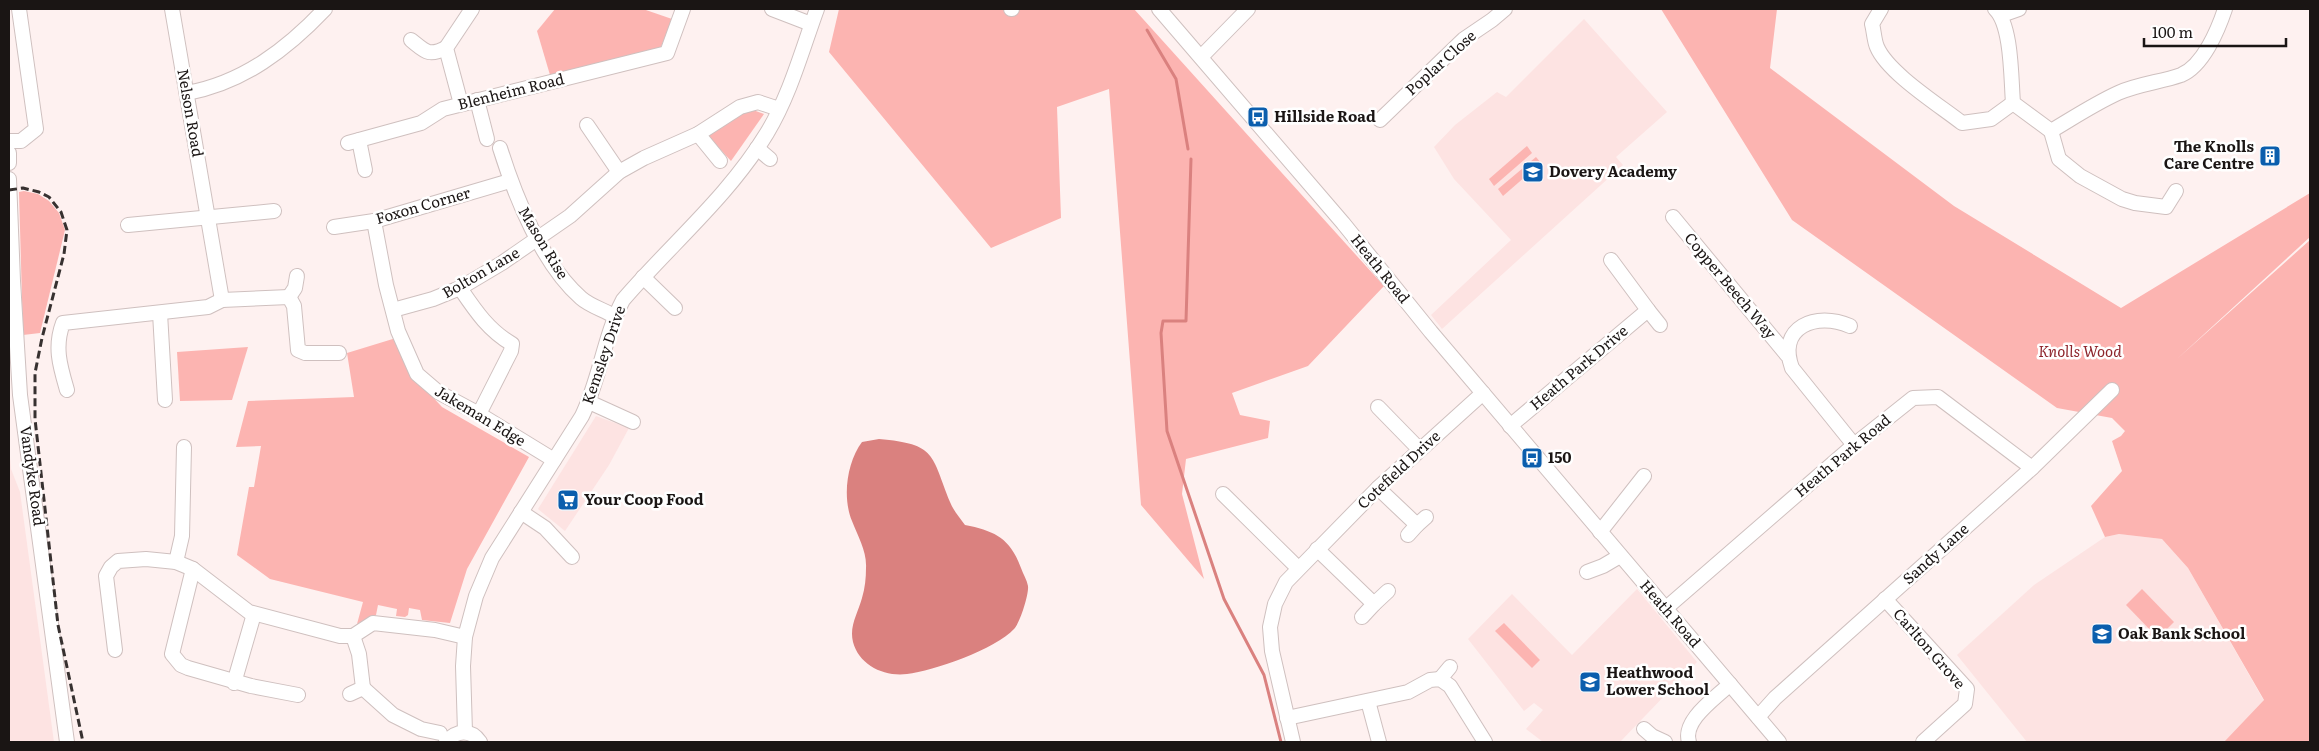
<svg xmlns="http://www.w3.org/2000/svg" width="2319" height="751" font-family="Literata,serif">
<rect width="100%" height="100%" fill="#fef1f0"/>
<!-- built -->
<g fill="#fde3e2">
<polygon points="1584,19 1667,112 1616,157 1623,165 1442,329 1431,315 1511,240 1454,179 1434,147 1455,125 1497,92 1506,97"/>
<polygon points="596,416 629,428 609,465 565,531 538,509"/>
<polygon points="9,445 11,469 20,492 54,742 9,742"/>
<polygon points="2119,534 2162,539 2188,568 2264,701 2224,742 2027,742 1957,655 2034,585 2105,537"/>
<polygon points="1637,589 1697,662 1620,742 1543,742 1526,729 1543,710 1534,703 1524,711 1468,639 1512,594 1572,655"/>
</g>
<!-- green -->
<g fill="#fcb4b1">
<polygon points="555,9 643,9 672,19 661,47 550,75 537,31"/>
<polygon points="839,9 1134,9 1384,286 1308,366 1232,393 1240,415 1270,421 1268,438 1186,459 1182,494 1204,579 1141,505 1109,89 1057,107 1061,218 991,248 829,52"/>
<polygon points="1661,9 1777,9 1770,68 1954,206 2121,308 2310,193 2310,237 2177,359 2310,240 2310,742 2224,742 2264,700 2188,568 2162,539 2119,534 2105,537 2091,506 2122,471 2112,441 2121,436 2125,431 2112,418 2057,408 1792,220"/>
<polygon points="753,110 764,114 731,161 708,136 741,113"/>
<polygon points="1527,146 1532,153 1494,186 1489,179"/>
<polygon points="1536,157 1541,163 1503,196 1498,189"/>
<polygon points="24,191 38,194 49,201 59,213 65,230 40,333 23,335 19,192"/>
<polygon points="396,338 413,376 442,407 529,457 467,569 450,623 422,620 420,610 409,608 408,615 405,617 396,616 397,609 378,605 376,615 357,624 363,602 270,579 237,555 249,487 254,487 261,446 236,447 248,401 354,397 347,353"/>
<polygon points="248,347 232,400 180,401 177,352"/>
<polygon points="2142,589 2174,622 2158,638 2126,605"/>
<polygon points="1504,623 1540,660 1532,668 1495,631"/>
</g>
<!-- water -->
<path fill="#da817f" d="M 879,439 C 937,444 931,455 950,502 C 953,510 960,518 965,525 C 995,531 1010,538 1021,568 C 1023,574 1027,580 1028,586 C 1029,594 1020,623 1014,629 C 996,649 933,671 907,674 C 884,677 859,665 853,642 C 849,626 858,613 862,598 C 865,588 866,578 866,568 C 867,551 858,537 852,521 C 842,497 847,462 862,442 Z"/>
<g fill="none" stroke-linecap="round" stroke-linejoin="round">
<!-- stream -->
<g stroke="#da817f" stroke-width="3">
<polyline points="1147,30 1176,79 1188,149"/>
<polyline points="1191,159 1186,321 1163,321 1161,333 1167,431 1224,599 1264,675 1281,742"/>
</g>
<!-- minor casing -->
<g stroke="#cfc0bf" stroke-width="16">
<g id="minor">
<polyline points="172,9 222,300"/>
<polyline points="772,9 811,24"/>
<polyline points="1011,9 1012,9"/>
<polyline points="1159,9 1343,223 1431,332 1779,742"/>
<path d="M 1881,9 L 1872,24 C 1874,31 1874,40 1877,47 C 1888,73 1939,105 1962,123 L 1991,119 L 2013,103"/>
<path d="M 1995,9 C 2012,25 2011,79 2013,103 L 2051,131 C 2073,118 2094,104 2118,93 C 2138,84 2161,82 2181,75 C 2203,66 2218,30 2225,9"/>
<polyline points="2002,15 2019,9"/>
<path d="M 411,40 C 425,51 428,57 446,48"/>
<polyline points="1201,57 1248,9"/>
<path d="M 187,93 C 243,83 287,49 325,9"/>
<polyline points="477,100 487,139"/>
<polyline points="461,104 446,48 472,9"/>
<polyline points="1380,120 1464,39 1492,20 1505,9"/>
<polyline points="587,125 619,172"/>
<polyline points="2051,131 2059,159 2080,176 2122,199 2135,203 2166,207 2176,191"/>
<polyline points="698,134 720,161"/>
<polyline points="359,140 365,170"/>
<polyline points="9,141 21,141 36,129 19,9"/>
<polyline points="348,143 421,123 443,109 667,53 683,9"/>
<path d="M 500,148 C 515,196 542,264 581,298 C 590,306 604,310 614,316"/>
<polyline points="757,148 770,159"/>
<polyline points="9,153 9,163"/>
<polyline points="9,179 13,281 20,395 67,742"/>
<polyline points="1673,217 1787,355"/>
<polyline points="374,221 386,285 398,331 417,374 438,392 479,414 554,460"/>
<polyline points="128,225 274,211"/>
<polyline points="334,227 374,221 510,181"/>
<polyline points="643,277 675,308"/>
<path d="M 460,288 C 475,310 488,330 512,344 L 511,351 L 479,414"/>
<polyline points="289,297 295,288 297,276"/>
<polyline points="393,310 433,299 460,288 502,263 570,216 619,172 644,158 698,134 740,107 758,102 779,109"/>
<polyline points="1648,310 1660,325"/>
<polyline points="160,313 165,400"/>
<path d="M 1850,326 C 1816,311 1777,327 1792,368 L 1854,445"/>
<path d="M 67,390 C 60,366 54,347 63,323 L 208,307 L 222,300 L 289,297 L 294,306 L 298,350 L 305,353 L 339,353"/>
<polyline points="589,402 633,422"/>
<polyline points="1378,407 1419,449"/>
<polyline points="1510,426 1648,310 1611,260"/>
<polyline points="1378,488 1417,525 1426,517"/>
<polyline points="1223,494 1298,568"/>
<polyline points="521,512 545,528 572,557"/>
<polyline points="1600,532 1644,476"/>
<polyline points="1408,535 1417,525"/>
<polyline points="1317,549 1374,604 1388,591"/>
<polyline points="176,562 182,536 184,447"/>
<polyline points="193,569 172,654 181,665 188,668 251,686 298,695"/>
<polyline points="1587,572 1603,566 1620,556"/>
<polyline points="1885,599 1967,689 1965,704 1923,742"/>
<polyline points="1665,609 1854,445 1913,398 1938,397 2032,468"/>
<polyline points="1362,617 1374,604"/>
<polyline points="115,650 106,576 111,567 118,561 146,559 176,562 193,569 249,612 340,636 353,636 373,623 435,630 465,637"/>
<polyline points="1440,679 1450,667"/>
<polyline points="234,683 254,614"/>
<polyline points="363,688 393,715 421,729 440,733"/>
<polyline points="350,694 363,688 359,654 353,636"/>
<polyline points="1368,701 1379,742"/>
<polyline points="1758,717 1775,698 2032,468 2112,390"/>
<polyline points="1287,718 1408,692 1430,680 1440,679 1450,686 1485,742"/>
<polyline points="1644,729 1652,736 1665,742"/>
<path d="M 465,732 L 463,666 L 465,637 L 476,596 L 492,558 L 582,416 C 600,379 604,336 623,300 C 671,244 728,197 767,133 C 790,95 802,50 817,9"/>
<path d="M 446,742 C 456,730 471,729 480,742"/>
<polyline points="1293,742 1272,651 1270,627 1275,604 1286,582 1378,488 1483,393"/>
<path d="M 1689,742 C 1682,720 1716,698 1730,684"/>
</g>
</g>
<!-- minor -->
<use href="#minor" stroke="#fff" stroke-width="14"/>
<!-- rail -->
<polyline stroke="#373130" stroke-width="3" stroke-dasharray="8 4" stroke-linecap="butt" points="9,190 23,188 39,192 49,197 61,212 67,230 64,254 42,338 35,373 35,419 58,625 83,742"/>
</g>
<!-- icons -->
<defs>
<g id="bus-square" transform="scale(1.125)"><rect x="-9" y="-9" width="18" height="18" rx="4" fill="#0b5ead" stroke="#fff"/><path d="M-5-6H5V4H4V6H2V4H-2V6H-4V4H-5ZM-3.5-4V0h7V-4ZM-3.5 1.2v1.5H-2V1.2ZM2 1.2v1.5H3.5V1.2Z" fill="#fff"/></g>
<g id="building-square" transform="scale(1.125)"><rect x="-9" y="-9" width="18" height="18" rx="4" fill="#0b5ead" stroke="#fff"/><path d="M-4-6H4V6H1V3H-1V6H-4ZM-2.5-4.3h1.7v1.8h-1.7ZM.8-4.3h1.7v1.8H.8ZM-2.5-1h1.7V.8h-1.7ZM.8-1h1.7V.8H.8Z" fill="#fff"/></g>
<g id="school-square" transform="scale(1.125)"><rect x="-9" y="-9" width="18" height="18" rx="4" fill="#0b5ead" stroke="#fff"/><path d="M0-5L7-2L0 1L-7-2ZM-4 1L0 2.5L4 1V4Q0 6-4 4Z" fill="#fff"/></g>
<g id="supermarket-square" transform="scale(1.125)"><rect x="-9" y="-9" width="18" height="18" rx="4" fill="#0b5ead" stroke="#fff"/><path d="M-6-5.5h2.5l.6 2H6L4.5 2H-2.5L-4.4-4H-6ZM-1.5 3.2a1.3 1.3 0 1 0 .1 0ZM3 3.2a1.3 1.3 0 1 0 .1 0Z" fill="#fff"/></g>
</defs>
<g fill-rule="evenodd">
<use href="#bus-square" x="1258" y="117"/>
<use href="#building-square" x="2270" y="156"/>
<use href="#school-square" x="1533" y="172"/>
<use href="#bus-square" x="1532" y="458"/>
<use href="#supermarket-square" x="568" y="500"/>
<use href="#school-square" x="2102" y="634"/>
<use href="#school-square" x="1590" y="682"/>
</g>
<g text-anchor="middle" stroke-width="5" stroke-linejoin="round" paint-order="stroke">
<!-- street labels -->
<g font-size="15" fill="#1a1514" stroke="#fff">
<text transform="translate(1441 63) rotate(-42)" y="5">Poplar Close</text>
<text transform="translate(511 92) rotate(-14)" y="5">Blenheim Road</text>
<text transform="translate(190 113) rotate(80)" y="5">Nelson Road</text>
<text transform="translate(423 206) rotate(-16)" y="5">Foxon Corner</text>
<text transform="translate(543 243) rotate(59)" y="5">Mason Rise</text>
<text transform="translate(1380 269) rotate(51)" y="5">Heath Road</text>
<text transform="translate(481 273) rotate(-30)" y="5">Bolton Lane</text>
<text transform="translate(1730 286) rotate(50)" y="5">Copper Beech Way</text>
<text transform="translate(604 355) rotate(-71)" y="5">Kemsley Drive</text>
<text transform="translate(1579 368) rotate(-40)" y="5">Heath Park Drive</text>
<text transform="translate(480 416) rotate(31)" y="5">Jakeman Edge</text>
<text transform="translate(1843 456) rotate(-40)" y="5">Heath Park Road</text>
<text transform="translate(1399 470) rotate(-43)" y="5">Cotefield Drive</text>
<text transform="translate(32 476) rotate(82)" y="5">Vandyke Road</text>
<text transform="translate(1936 554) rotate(-42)" y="5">Sandy Lane</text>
<text transform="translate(1670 614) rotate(49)" y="5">Heath Road</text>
<text transform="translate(1929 649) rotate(49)" y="5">Carlton Grove</text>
</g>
<!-- poi labels -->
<g font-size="15" font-weight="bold" fill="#1a1514" stroke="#fff" text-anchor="start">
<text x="1274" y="122">Hillside Road</text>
<text x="2254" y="152" text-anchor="end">The Knolls<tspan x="2254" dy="17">Care Centre</tspan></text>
<text x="1549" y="177">Dovery Academy</text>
<text x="1548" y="463">150</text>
<text x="584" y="505">Your Coop Food</text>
<text x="2118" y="639">Oak Bank School</text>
<text x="1606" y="678">Heathwood<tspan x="1606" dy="17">Lower School</tspan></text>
</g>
<!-- park labels -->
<g font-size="15" font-style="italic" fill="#8e252c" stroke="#fff">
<text x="2080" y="357">Knolls Wood</text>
</g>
</g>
<!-- border -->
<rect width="2319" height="751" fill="none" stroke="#1a1514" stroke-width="20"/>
<!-- scale -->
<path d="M2144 38v8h142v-8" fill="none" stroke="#1a1514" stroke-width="2.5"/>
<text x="2152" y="38" font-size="15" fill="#1a1514" stroke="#ffffff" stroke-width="4" paint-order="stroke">100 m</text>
</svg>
